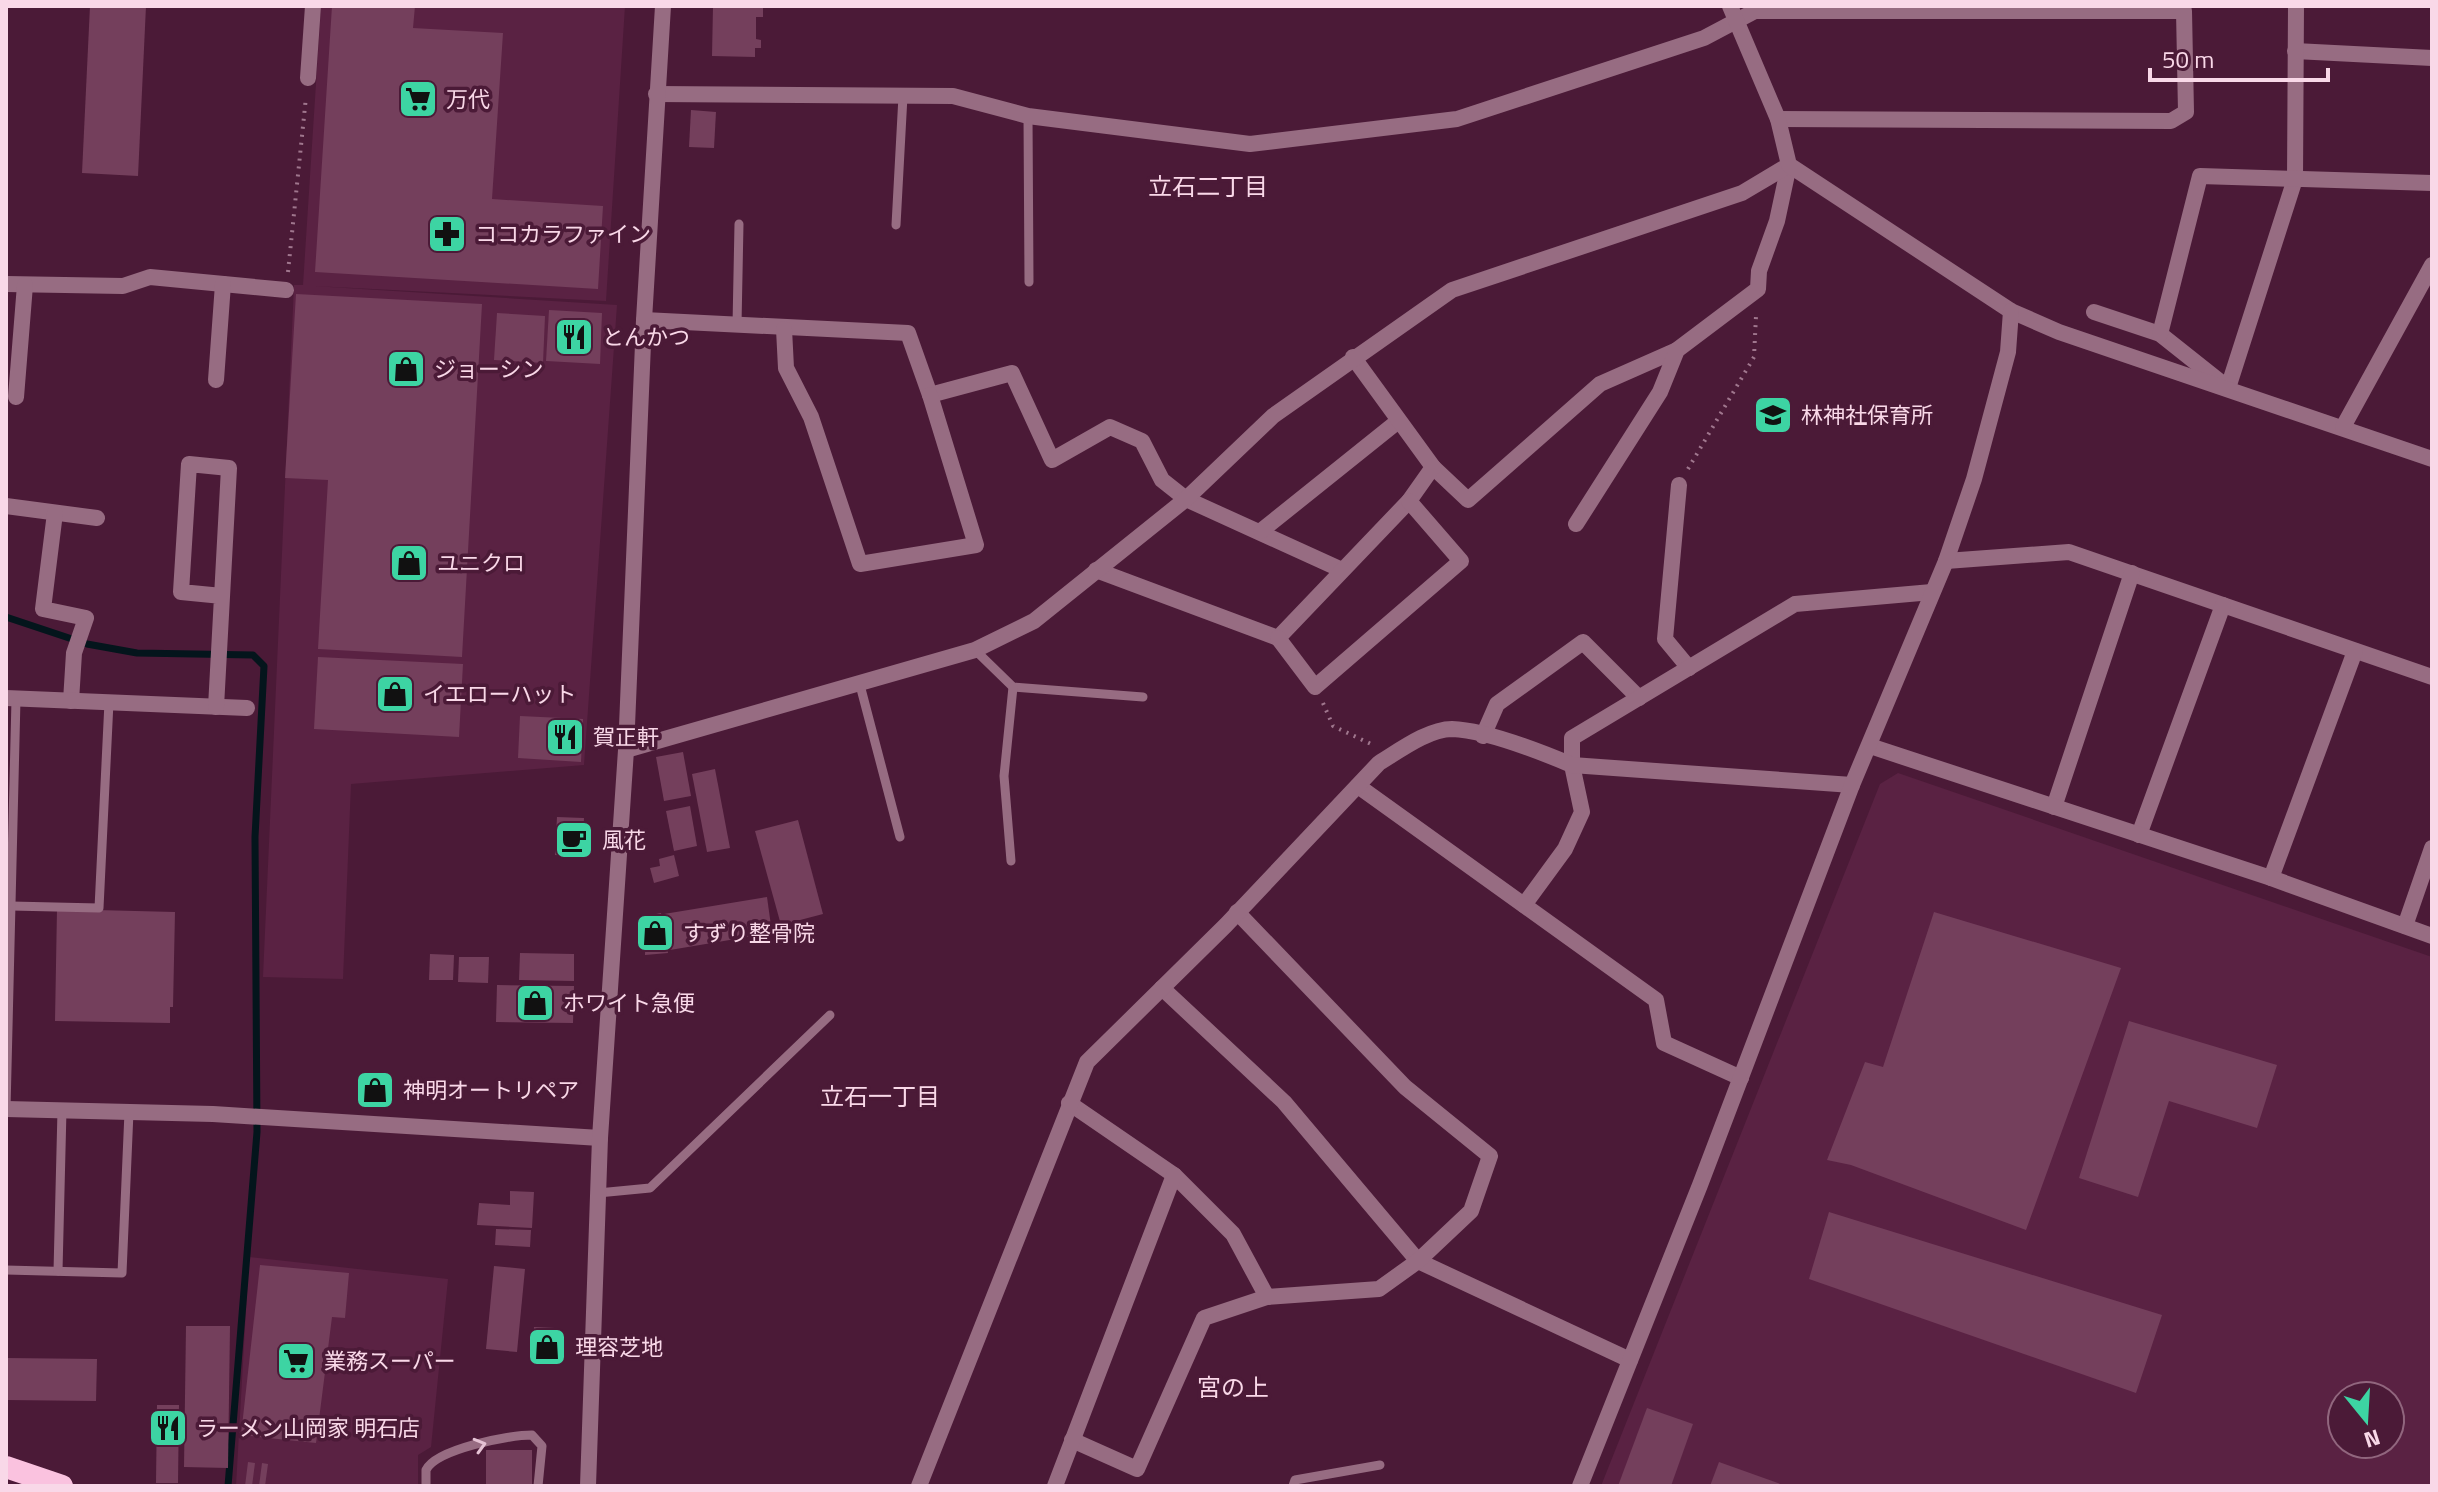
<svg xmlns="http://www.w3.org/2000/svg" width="2438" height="1492" font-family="'Titillium Web','Noto Sans JP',sans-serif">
<rect width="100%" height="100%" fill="#4b1a37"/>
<!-- built -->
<g fill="#5a2243" fill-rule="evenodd">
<polygon points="321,6 625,6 606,301 314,286 617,305 584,765 351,784 343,979 263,977 294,285 303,285"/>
<path d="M 1898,773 L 2432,957 L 2432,1486 L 1601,1486 L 1880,784 ZM 2342,1396 L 2390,1396 L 2390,1444 L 2342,1444 Z"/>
<polygon points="249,1257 448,1279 431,1447 418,1455 418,1486 236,1486"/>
</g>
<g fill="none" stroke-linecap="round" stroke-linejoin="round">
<!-- stream -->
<polyline stroke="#04151c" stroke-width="7" points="6,617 87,644 137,653 253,655 264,666 255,837 257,1132 228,1486"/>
</g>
<!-- building -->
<g fill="#743f5c">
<polygon points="90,6 146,6 138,176 82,173"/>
<polygon points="332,6 415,6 413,28 503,33 492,199 603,206 598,289 315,272"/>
<polygon points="713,6 763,8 763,17 756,17 756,39 761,40 761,48 755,48 755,57 712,56"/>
<polygon points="691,110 716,112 714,148 689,147"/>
<polygon points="296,294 482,304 462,657 318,649 328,480 285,478"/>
<polygon points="549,310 602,313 600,364 546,361"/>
<polygon points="497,313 545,316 543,363 494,360"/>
<polygon points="318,657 463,664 459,737 314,729"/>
<polygon points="520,716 583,719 581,762 518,758"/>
<polygon points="683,752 691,796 664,801 656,757"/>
<polygon points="715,769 730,848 707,852 692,774"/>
<polygon points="690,806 697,846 674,851 666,811"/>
<polygon points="557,817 584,818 582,857 555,855"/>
<polygon points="798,820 823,914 781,925 755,831"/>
<polygon points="674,855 679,876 654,883 650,868 660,866 659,859"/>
<polygon points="767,897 772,933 670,950 664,914"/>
<polygon points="57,909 175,912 173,1007 170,1007 170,1023 55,1021"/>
<polygon points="1934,912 2121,968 2026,1230 1851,1165 1827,1160 1865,1062 1883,1067"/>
<polygon points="661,913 668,953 645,955 646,916"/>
<polygon points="520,953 574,954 574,981 519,980"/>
<polygon points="430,954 454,955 453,980 429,980"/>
<polygon points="459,957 489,957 488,983 458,982"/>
<polygon points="497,985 574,986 573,1023 496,1022"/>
<polygon points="2129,1021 2277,1065 2257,1128 2169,1101 2138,1197 2079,1178"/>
<polygon points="510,1191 534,1192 532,1228 477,1225 479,1203 510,1205"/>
<polygon points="1829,1212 2162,1315 2136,1393 1809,1279"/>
<polygon points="496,1229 531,1230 530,1247 495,1245"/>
<polygon points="260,1265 349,1273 345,1318 332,1317 316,1443 241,1435"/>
<polygon points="494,1266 525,1269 517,1352 486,1349"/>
<polygon points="186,1326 230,1326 228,1468 184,1467"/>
<polygon points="534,1327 555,1328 554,1359 532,1358"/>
<polygon points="6,1358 97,1359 96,1401 6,1400"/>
<polygon points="157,1405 179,1405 178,1483 156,1483"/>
<polygon points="1647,1408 1693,1424 1671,1486 1618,1486"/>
<rect x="486" y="1450" width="46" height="36"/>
<polygon points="248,1462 255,1463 252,1486 245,1486"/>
<polygon points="1719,1462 1786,1486 1710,1486"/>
<polygon points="262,1463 268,1464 265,1486 259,1486"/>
</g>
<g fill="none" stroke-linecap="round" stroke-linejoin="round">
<!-- path -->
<g stroke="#a0778e" stroke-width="4" stroke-dasharray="2 6" stroke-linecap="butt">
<polyline points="288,272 306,97"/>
<polyline points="1688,469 1754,357 1756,316"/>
<polyline points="1323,703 1333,726 1371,744"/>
</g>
<!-- service -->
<g stroke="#976c82" stroke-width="9">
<polyline points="1028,116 1029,282"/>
<polyline points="896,225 903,96"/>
<polyline points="737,325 739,224"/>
<polyline points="975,650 1013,687 1143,697"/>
<polyline points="860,685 900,837"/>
<polyline points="1011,861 1004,776 1013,687"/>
<polyline points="11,906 99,908 109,702"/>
<polyline points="6,1109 16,699"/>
<polyline points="598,1193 650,1188 830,1015"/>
<polyline points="6,1270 122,1273 129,1112"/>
<polyline points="58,1271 62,1110"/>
<path d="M 426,1486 L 426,1470 C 436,1449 509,1435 532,1435 L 542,1446 L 538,1486"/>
<polyline points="1293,1486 1295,1480 1380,1465"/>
</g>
<!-- minor -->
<g stroke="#976c82" stroke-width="16">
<polyline points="2295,51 2432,58"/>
<polyline points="308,78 313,6"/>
<polyline points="656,94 953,96 1028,116 1250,144 1457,119 1704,38 1755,11 2184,11 2186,112 2171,121 1778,119"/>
<polyline points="6,284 123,286 150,277 286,290"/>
<polyline points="2094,312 2160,334 2228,388 2295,179 2296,6"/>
<polyline points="644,320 908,333 930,395 1012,373 1052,460 1110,427 1142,441 1162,480 1186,499 1342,570"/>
<polyline points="784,329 786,368 811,417 860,564 976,545 930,395"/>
<polyline points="2160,334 2200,176 2432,183"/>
<polyline points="216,380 223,284"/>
<polyline points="16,397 25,285"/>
<polyline points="1433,467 1468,500 1600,384 1677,350"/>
<polyline points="1679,485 1665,639 1689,668"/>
<polyline points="6,506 97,518"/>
<polyline points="55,513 43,609 86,618 74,653 71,701"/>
<polyline points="1576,524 1660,392 1677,350 1758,289 1759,271 1777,221 1789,165"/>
<polyline points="1261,531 1397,422"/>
<polyline points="1946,561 2069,552 2432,677"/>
<polyline points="1096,570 1278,638 1409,501 1433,467 1353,357"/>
<polyline points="1278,638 1315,687 1461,561 1409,501"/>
<polyline points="6,698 247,708"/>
<polyline points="216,707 229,468 189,464 181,592 222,596"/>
<polyline points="1483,736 1497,704 1583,642 1639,698"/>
<polyline points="626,750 975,650 1034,621 1186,499 1273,416 1452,290 1742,193 1789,165"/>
<polyline points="1358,786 1656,1000 1664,1043 1741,1078"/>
<polyline points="2054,807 2132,573"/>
<polyline points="2139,835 2223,605"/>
<polyline points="2271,878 2355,651"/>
<polyline points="1524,905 1565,849 1582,812 1572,765 1572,738 1795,604 1932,592"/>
<polyline points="2405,926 2432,848"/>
<polyline points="1162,988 1284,1102 1418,1261 1630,1360"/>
<polyline points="1069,1103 1174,1175 1233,1234 1267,1297"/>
<polyline points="6,1109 213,1114 600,1138"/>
<polyline points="1072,1440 1137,1469 1204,1318 1267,1297 1379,1289 1418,1261 1471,1211 1490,1156 1405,1087 1237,912"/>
<path d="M 919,1486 L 1087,1062 L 1226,925 L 1379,763 C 1399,751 1428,729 1452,729 C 1485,730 1541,752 1572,765 L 1852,785"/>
<polyline points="1055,1486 1174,1175"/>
</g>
<!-- tertiary -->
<g stroke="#976c82" stroke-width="16">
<polyline points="1730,6 1778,119 1789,165 2011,311 2059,332 2432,459"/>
<polyline points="2343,427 2432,265"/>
<polyline points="1870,746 2271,878 2432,936"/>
<polyline points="588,1486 600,1138 626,750 644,320 663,6"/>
<polyline points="1580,1486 1700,1185 1852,785 1946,561 1974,479 2008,352 2011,311"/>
</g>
<!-- trunk -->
<polyline stroke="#fac2df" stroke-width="22" points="6,1467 62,1486"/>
</g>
<!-- one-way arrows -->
<defs><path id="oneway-chevron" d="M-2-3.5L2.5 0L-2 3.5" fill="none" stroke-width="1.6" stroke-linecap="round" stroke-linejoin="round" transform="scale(2)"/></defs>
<use stroke="#e5c2d4" href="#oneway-chevron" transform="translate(480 1445) rotate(-16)"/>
<!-- icons -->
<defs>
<g id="supermarket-square" transform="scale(2)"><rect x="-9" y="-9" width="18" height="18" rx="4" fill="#3dd4a3" stroke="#4b1a37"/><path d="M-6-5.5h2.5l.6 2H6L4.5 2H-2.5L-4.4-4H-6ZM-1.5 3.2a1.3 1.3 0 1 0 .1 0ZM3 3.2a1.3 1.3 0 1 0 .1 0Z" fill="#111"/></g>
<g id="pharmacy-square" transform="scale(2)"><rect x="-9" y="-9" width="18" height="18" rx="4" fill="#3dd4a3" stroke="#4b1a37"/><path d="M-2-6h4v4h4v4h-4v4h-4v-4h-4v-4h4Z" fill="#111"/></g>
<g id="restaurant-square" transform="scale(2)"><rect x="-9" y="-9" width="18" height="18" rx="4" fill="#3dd4a3" stroke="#4b1a37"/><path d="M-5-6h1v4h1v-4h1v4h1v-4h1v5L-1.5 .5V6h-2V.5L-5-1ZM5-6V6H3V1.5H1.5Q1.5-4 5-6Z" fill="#111"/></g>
<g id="shop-square" transform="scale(2)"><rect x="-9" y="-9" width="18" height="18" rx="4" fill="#3dd4a3" stroke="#4b1a37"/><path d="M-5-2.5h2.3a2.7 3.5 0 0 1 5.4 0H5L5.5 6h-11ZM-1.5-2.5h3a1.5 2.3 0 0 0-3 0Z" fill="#111"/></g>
<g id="school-square" transform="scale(2)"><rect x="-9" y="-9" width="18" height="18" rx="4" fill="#3dd4a3" stroke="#4b1a37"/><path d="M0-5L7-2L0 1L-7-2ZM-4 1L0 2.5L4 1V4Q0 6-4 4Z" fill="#111"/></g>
<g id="cafe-square" transform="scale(2)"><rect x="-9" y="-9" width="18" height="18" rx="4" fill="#3dd4a3" stroke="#4b1a37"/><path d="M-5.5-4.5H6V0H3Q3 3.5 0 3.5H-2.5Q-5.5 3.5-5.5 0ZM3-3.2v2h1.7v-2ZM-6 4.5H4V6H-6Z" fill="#111"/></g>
</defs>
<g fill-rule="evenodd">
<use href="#supermarket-square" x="418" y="99"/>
<use href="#pharmacy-square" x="447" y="234"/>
<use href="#restaurant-square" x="574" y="337"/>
<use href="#shop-square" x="406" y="369"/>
<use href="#school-square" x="1773" y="415"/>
<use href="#shop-square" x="409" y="563"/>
<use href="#shop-square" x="395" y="694"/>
<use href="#restaurant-square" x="565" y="737"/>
<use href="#cafe-square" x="574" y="840"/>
<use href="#shop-square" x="655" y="933"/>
<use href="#shop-square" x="535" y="1003"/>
<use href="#shop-square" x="375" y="1090"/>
<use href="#shop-square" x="547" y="1347"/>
<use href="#supermarket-square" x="296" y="1361"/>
<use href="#restaurant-square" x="168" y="1428"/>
</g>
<g text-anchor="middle" stroke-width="7" stroke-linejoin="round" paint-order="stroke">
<!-- poi labels -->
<g font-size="22" fill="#f9d8e8" stroke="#4b1a37" text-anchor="start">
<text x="446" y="107">万代</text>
<text x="475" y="242">ココカラファイン</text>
<text x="602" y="345">とんかつ</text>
<text x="434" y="377">ジョーシン</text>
<text x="1801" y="423">林神社保育所</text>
<text x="437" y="571">ユニクロ</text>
<text x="423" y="702">イエローハット</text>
<text x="593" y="745">賀正軒</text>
<text x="602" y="848">風花</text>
<text x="683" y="941">すずり整骨院</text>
<text x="563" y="1011">ホワイト急便</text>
<text x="403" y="1098">神明オートリペア</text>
<text x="575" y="1355">理容芝地</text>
<text x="324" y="1369">業務スーパー</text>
<text x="196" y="1436">ラーメン山岡家 明石店</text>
</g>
<!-- neighbourhood labels -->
<g font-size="24" fill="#f9d8e8" stroke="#4b1a37">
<text x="1208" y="195">立石二丁目</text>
<text x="880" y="1105">立石一丁目</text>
<text x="1233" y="1396">宮の上</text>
</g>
</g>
<!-- border -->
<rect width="2438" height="1492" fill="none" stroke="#f9d8e8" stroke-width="16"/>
<!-- north arrow -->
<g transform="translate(2366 1420) rotate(162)"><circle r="38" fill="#4b1a37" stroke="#91667e" stroke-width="2"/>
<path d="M0-6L14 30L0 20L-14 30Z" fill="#3dd4a3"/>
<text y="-12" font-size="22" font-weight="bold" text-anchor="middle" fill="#f9d8e8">N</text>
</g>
<!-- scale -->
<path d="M2150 68v12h178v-12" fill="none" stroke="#f9d8e8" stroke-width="4"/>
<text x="2162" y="68" font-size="24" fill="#f9d8e8" stroke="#4b1a37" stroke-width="6" paint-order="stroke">50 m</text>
</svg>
